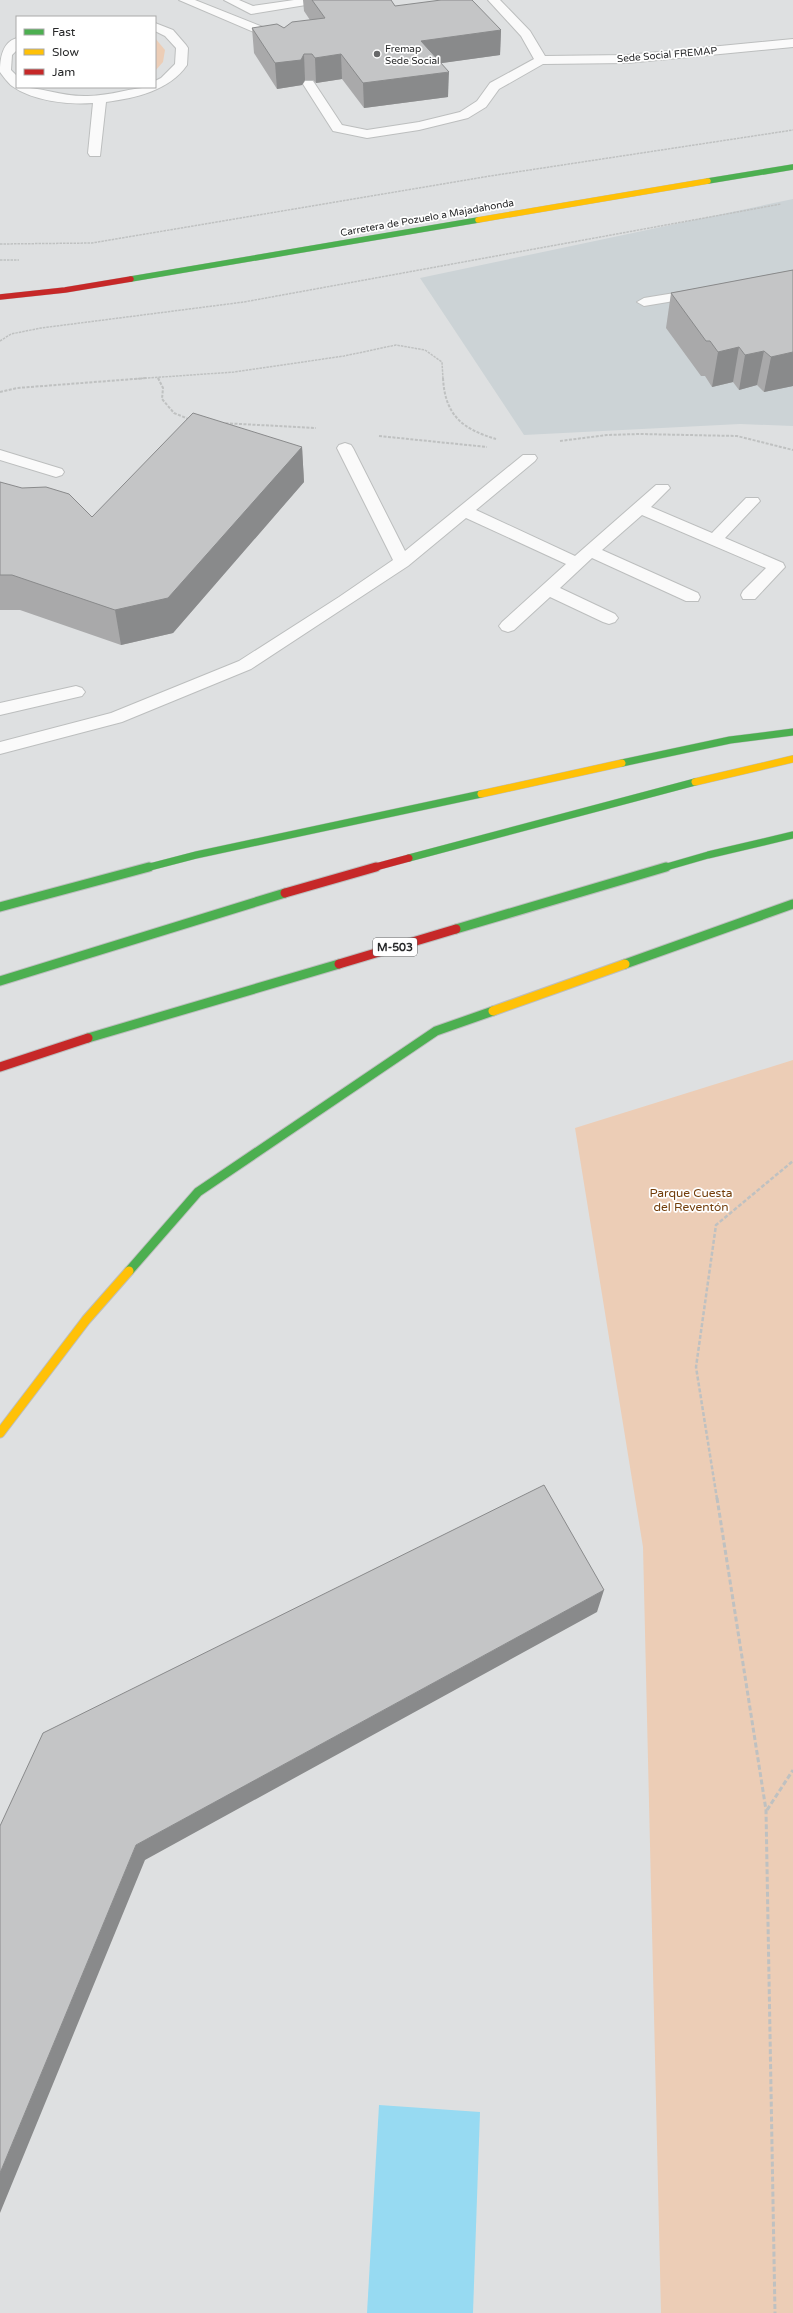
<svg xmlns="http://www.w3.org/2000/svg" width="793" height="2313" font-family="'Varela Round',sans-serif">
<rect width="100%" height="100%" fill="#dee0e1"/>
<!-- built -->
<polygon fill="#ccd3d6" points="793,199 793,426 740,424 524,435 420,278"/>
<!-- green -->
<g fill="#eccdb6">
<polygon points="155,38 165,50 163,62 155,71"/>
<polygon points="793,1060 793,2313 661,2313 643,1547 575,1128"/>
</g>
<!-- water -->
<polygon fill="#97daf2" points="379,2105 480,2112 473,2313 367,2313"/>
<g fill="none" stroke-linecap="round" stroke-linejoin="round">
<!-- lane casing -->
<g stroke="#bcbebe" stroke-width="2">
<g id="lane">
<polygon points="699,289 706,293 704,296 644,306 637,302 644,298"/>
<polygon points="345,443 351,445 353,448 405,551 523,455 535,455 537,458 535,461 476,510 575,556 656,485 668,485 670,488 651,507 712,533 746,498 758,498 760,501 725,538 783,563 785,567 755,599 743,599 741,595 743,591 766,568 642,515 602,550 698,593 700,597 698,601 686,601 592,558 560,588 615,614 618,618 615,622 609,624 603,622 550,597 514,630 508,632 502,630 499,626 502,622 566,564 466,518 408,566 251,669 122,722 0,754 0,742 111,713 239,661 339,597 393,560 337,448 339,445"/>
<polygon points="0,450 62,469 64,472 62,475 56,477 0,460"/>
<polygon points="76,686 82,688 85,692 82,696 0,715 0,703"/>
</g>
</g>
<!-- street casing -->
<g stroke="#bcbebe" stroke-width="2">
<g id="street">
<polygon points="179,0 195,0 278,33 286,42 284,45 276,45 270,39"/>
<polygon points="224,0 239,0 253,6 294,0 324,0 318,3 251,14"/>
<polygon points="488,0 500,0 530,31 545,56 627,55 793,39 793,47 627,63 543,64 499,89 486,107 468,118 419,130 367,138 333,131 303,84 305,81 313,81 342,125 367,130 419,122 460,112 477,101 490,83 534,59 521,36"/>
<path d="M 155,23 L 173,30 L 186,45 L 188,48 L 187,65 C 169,91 135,98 106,102 L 100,156 L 90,156 L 88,153 L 93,103 C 68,105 33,101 12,86 C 8,83 3,76 0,72 C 0,59 2,42 17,38 L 17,50 L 12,55 L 11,70 L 17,76 L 17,87 C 41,87 63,97 88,96 C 111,96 132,87 155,87 L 155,81 L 161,78 L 175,64 L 176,48 L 165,36 L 155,31 Z"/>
</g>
</g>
<!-- fast-far2 casing -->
<g stroke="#bcbebe" stroke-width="6">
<g id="fast-far2">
<polyline points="708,181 793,167"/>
<polyline points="131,279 478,220"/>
</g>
</g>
<!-- fast-far1 casing -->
<g stroke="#bcbebe" stroke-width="8">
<g id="fast-far1">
<polyline points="622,763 730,740 793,732"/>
<polyline points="409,858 695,782"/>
<polyline points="146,868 196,855 481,794"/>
<polyline points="663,868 708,855 793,835"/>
</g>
</g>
<!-- fast casing -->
<g stroke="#bcbebe" stroke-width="11">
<g id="fast">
<polyline points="0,907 149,867"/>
<polyline points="456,929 666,867"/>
<polyline points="625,964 793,904"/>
<polyline points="0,981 285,893"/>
<polyline points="88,1038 339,964"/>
<polyline points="129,1271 198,1192 436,1031 493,1011"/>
</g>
</g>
<!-- slow-far2 casing -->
<g stroke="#bcbebe" stroke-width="6">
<polyline id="slow-far2" points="478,220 708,181"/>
</g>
<!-- slow-far1 casing -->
<g stroke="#bcbebe" stroke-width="8">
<g id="slow-far1">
<polyline points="695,782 793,759"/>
<polyline points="481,794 622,763"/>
</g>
</g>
<!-- slow casing -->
<g stroke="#bcbebe" stroke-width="11">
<g id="slow">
<polyline points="493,1011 625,964"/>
<polyline points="0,1433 86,1320 129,1271"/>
</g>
</g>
<!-- jam-far2 casing -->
<g stroke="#bcbebe" stroke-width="6">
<polyline id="jam-far2" points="0,297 65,290 131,279"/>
</g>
<!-- jam-far1 casing -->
<g stroke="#bcbebe" stroke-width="8">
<polyline id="jam-far1" points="372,868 409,858"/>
</g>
<!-- jam casing -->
<g stroke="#bcbebe" stroke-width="11">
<g id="jam">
<polyline points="285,893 376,867"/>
<polyline points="339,964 456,929"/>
<polyline points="0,1067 88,1038"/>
</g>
</g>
<!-- path-far3 -->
<g stroke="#bfc1c1" stroke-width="1.5" stroke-dasharray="2.5 1" stroke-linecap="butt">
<polyline points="0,244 92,243 490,176 793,130"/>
<polyline points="0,260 19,260"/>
<polyline points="0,341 11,334 41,328 244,302 781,204"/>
<polyline points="158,378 159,379"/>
<polyline points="134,379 234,372 344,356 396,345 425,350 442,362 443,379"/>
</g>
<!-- path-far2 -->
<g stroke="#bfc1c1" stroke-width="2" stroke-dasharray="3 1.5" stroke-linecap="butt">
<polyline points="158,378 163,388 162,399 174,413 191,420"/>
<path d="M 443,378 C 445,415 462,429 496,439"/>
<polyline points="0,392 17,388 147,378"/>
<polyline points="221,423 316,428"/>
<polyline points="379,436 487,447"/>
<polyline points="560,441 607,435 639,434 737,436 793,450"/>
</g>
<!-- path-far1 -->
<polyline stroke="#bfc1c1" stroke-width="2.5" stroke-dasharray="4 2" stroke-linecap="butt" points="717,1499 696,1367 716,1225 793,1161"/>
<!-- path -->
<g stroke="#bfc1c1" stroke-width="3" stroke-dasharray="5 2.5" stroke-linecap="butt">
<polyline points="717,1498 766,1810 775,2313"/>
<polyline points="767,1810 793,1770"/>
</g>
<!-- lane -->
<use href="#lane" fill="#fafafa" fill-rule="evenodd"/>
<!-- street -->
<use href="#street" fill="#fafafa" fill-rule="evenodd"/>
<!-- fast-far2 -->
<use href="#fast-far2" stroke="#4caf50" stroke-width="5.5"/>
<!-- fast-far1 -->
<use href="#fast-far1" stroke="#4caf50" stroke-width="7"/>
<!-- fast -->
<use href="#fast" stroke="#4caf50" stroke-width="9"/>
<!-- slow-far2 -->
<use href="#slow-far2" stroke="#ffc107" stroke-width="5.5"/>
<!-- slow-far1 -->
<use href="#slow-far1" stroke="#ffc107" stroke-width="7"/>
<!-- slow -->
<use href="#slow" stroke="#ffc107" stroke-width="9"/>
<!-- jam-far2 -->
<use href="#jam-far2" stroke="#c62828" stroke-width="5.5"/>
<!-- jam-far1 -->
<use href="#jam-far1" stroke="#c62828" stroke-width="7"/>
<!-- jam -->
<use href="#jam" stroke="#c62828" stroke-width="9"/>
</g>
<!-- wall -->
<g fill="#a9a9aa">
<polygon points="303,0 391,0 395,6 501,30 500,55 441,63 448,97 364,108 342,79 316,83 313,80 305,80 302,85 277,89 254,53 252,28 284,28 310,20 304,11"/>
<polygon points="793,270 793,386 764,392 757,385 739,390 733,382 712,387 705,376 701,376 666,328 671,293"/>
<polygon points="302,447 304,482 173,633 121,645 20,610 0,610 0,482 92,517"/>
</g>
<!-- shaded-wall -->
<g fill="#898a8b">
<polygon points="501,30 500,55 421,66 421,41"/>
<polygon points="304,54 305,80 302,85 277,89 275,63"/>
<polygon points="341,54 342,79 316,83 315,58"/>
<polygon points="449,72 448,97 364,108 363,83"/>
<polygon points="739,347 733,382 712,387 718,352"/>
<polygon points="764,351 757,385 739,390 745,355"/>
<polygon points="793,352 793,386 764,392 771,357"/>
<polygon points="302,447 304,482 173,633 121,645 115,610"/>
<polygon points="604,1590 597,1612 145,1860 0,2213 0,2173 136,1845"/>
</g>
<!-- building -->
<g fill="#c4c5c6" stroke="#898a8b">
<polygon points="312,0 391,0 395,6 441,0 472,0 501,30 421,41 449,72 363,83 341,54 315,58 312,54 304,54 301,60 275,63 252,28 277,24 284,28 292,22 325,18"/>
<polygon points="793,270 793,352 771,357 764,351 745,355 739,347 718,352 710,341 706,341 671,293"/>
<polygon points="193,413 302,447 168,598 115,610 12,575 0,575 0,482 22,488 46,487 69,494 92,517"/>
<polygon points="544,1485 604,1590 136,1845 0,2173 0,1826 43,1733"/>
</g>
<!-- markers -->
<circle fill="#676869" stroke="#fff" stroke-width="1.5" cx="377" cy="54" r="4"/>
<g text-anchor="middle" stroke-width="3.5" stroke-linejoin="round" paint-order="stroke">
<!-- far-poi labels -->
<g font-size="10" fill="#272829" stroke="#fff" text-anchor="start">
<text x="385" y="52">Fremap<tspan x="385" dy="12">Sede Social</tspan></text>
</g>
<!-- far-street labels -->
<g font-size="10" fill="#272829" stroke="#fff">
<text transform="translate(667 54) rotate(-5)" y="4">Sede Social FREMAP</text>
<text transform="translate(427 217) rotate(-10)" y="4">Carretera de Pozuelo a Majadahonda</text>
</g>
<!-- shield labels -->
<rect fill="#fff" stroke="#686869" stroke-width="1" x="373" y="938" width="44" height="18" rx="3"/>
<g font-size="11" font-weight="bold" fill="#272829">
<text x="395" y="951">M-503</text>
</g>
<!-- park labels -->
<g font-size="12" fill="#723e0b" stroke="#fff">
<text x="691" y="1197">Parque Cuesta<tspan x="691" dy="14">del Reventón</tspan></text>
</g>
</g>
<!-- legend -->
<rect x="16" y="16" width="140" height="72" fill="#ffffff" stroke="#a9a9a9"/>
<rect x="24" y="29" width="20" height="6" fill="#4caf50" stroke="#a9a9a9"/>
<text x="52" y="36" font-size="12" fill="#272829">Fast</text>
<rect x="24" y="49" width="20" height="6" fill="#ffc107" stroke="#a9a9a9"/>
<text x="52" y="56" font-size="12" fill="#272829">Slow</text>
<rect x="24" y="69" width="20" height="6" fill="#c62828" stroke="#a9a9a9"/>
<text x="52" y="76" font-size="12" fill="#272829">Jam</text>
</svg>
